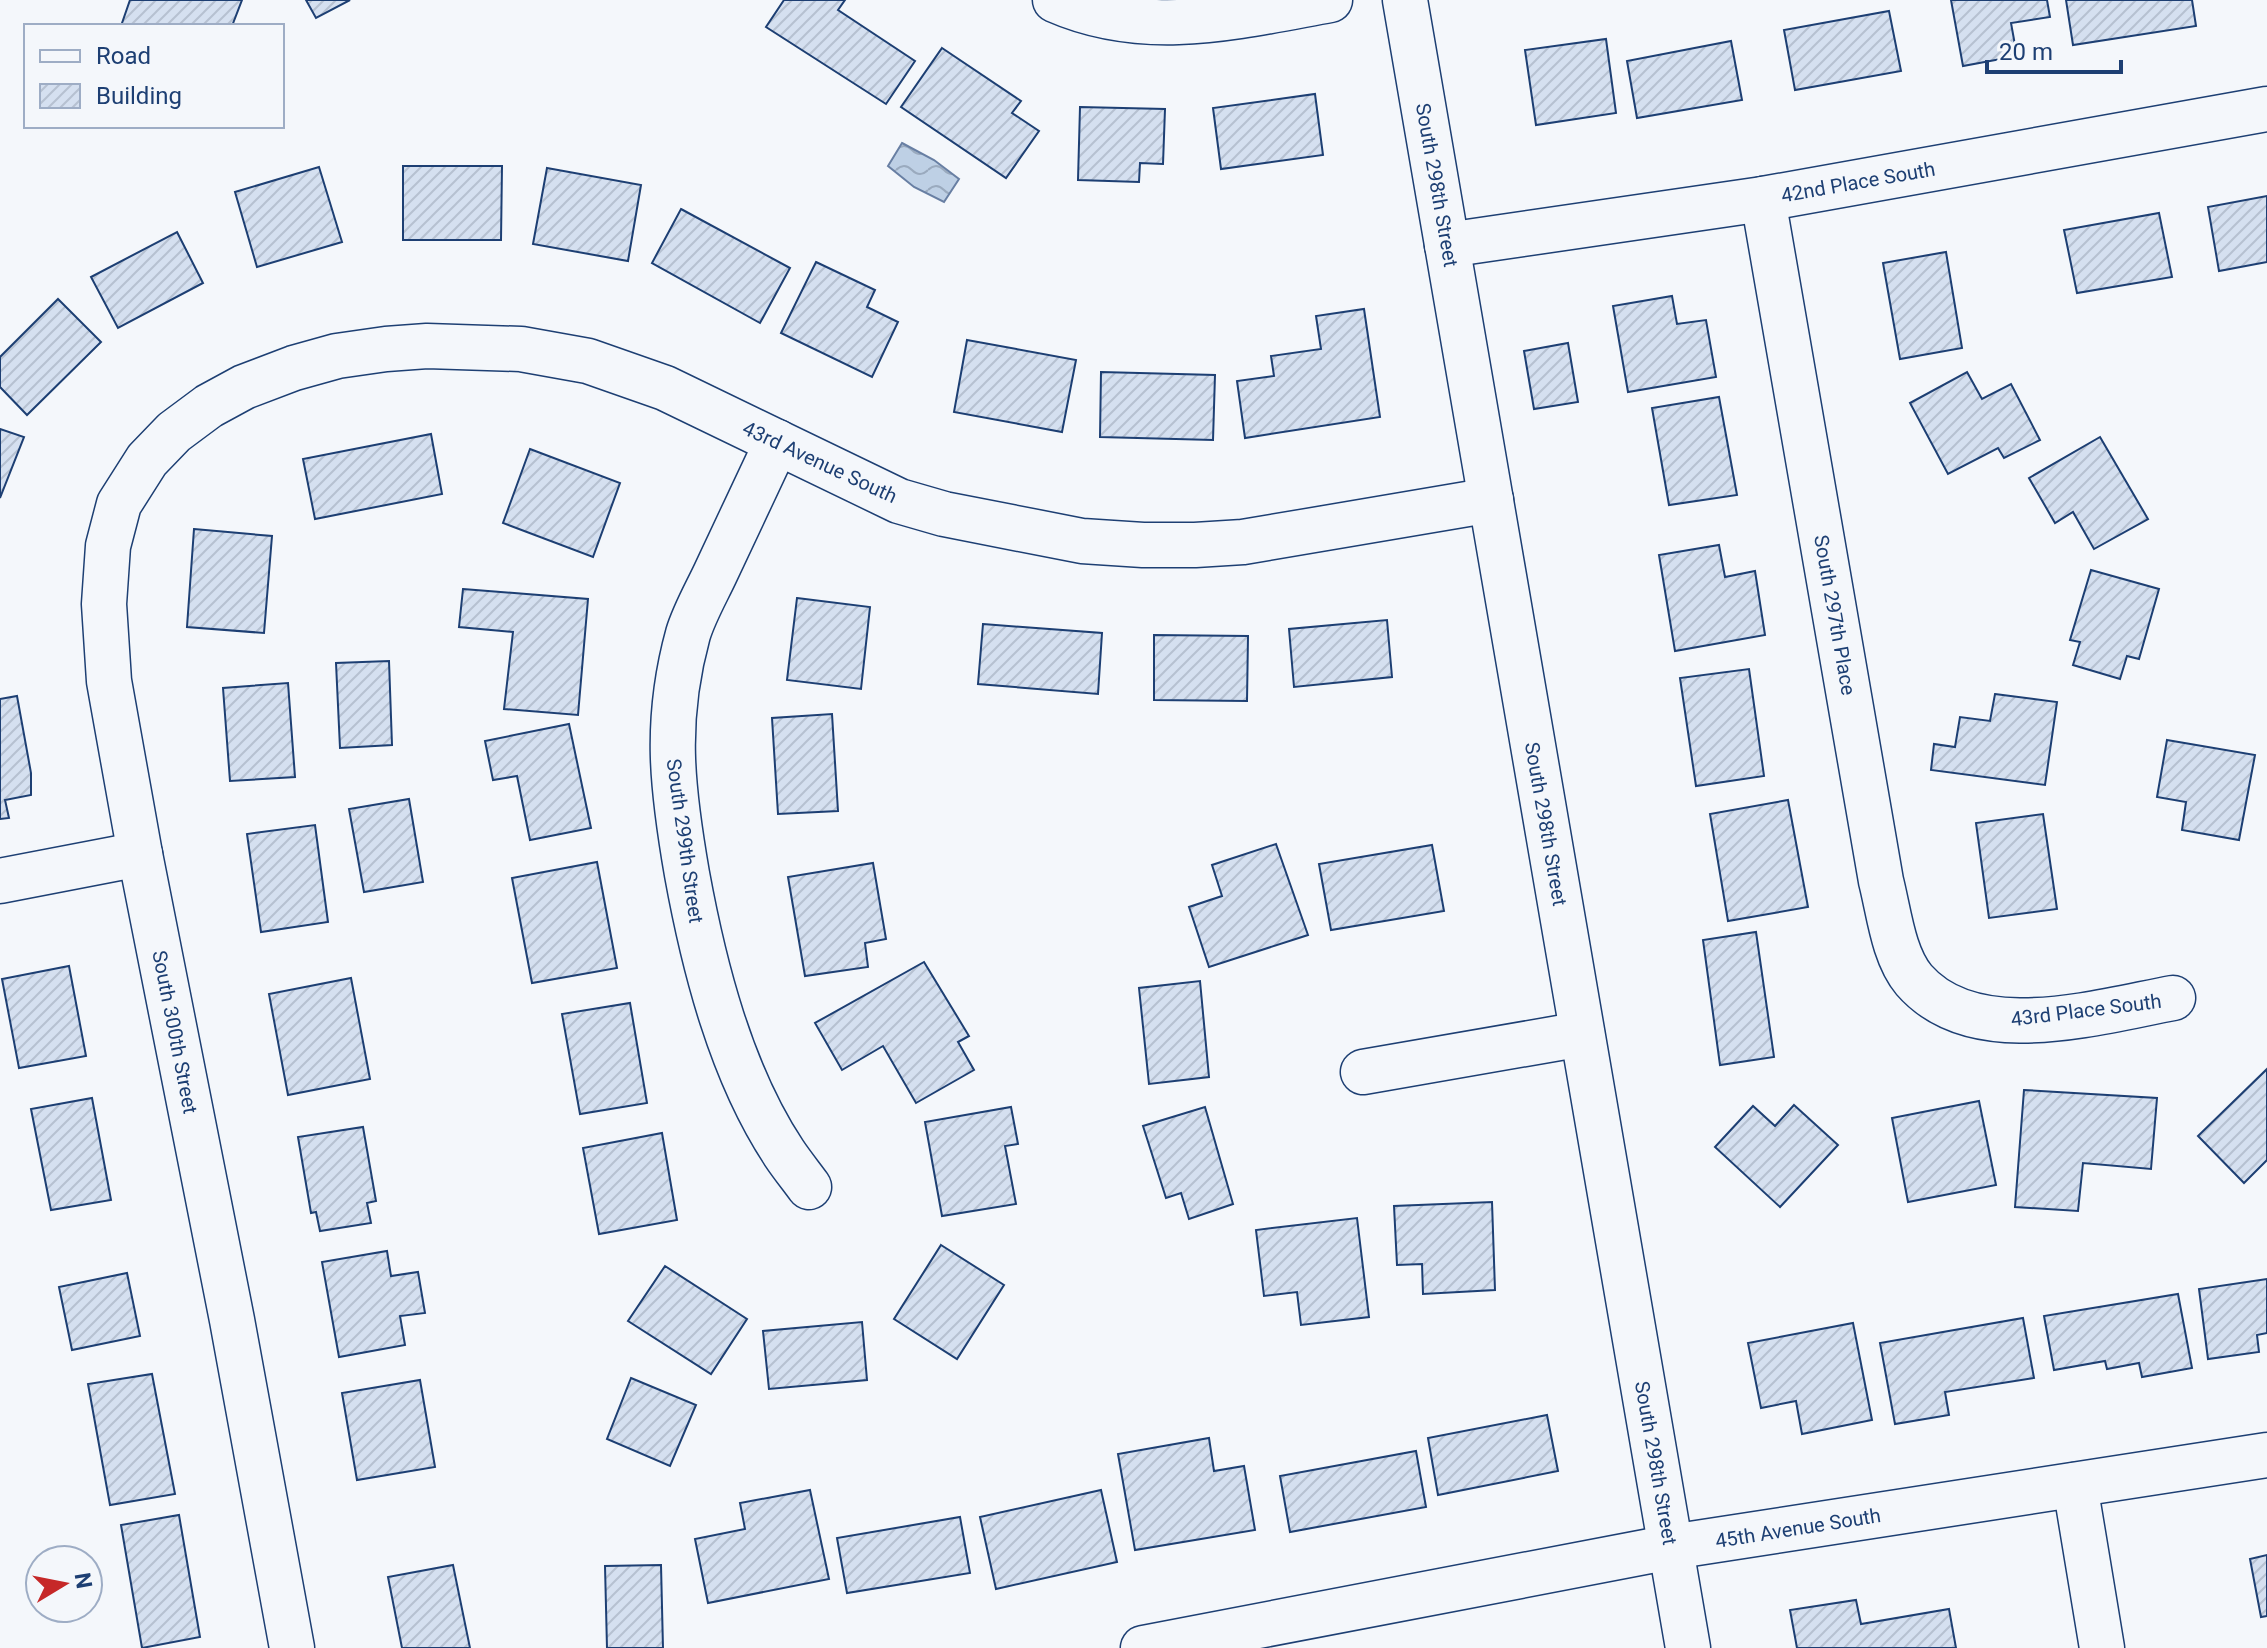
<svg xmlns="http://www.w3.org/2000/svg" width="2267" height="1648" font-family="Roboto,sans-serif">
<defs>
<pattern id="water-waves" width="16" height="10" patternUnits="userSpaceOnUse" patternTransform="scale(2)"><rect width="16" height="10" fill="#bed0e5"/><path d="M0 5q4-4 8 0t8 0" fill="none" stroke="#9aaabe"/></pattern>
<pattern id="building-hatch" width="6" height="6" patternUnits="userSpaceOnUse" patternTransform="scale(2)"><rect width="6" height="6" fill="#d5e0f0"/><path d="M-1 1l2-2M0 6l6-6M5 7l2-2" fill="none" stroke="#b6c1d1"/></pattern>
</defs>
<rect width="100%" height="100%" fill="#f4f7fb"/>
<!-- water -->
<polygon fill="url(#water-waves)" stroke="#687fa3" stroke-width="2" points="902,143 934,160 959,179 944,202 914,187 888,166"/>
<!-- building -->
<g fill="url(#building-hatch)" stroke="#1d3f73" stroke-width="2">
<polygon points="130,0 242,0 232,26 121,26"/>
<polygon points="306,0 350,0 316,18"/>
<polygon points="784,0 845,0 838,10 915,61 886,104 766,27"/>
<polygon points="1951,0 2047,0 2050,17 2011,23 2017,56 1963,66"/>
<polygon points="2066,0 2192,0 2196,26 2073,45"/>
<polygon points="1889,11 1901,71 1795,90 1784,30"/>
<polygon points="1606,39 1616,113 1536,125 1525,50"/>
<polygon points="1731,41 1742,100 1637,118 1627,61"/>
<polygon points="942,48 1021,101 1012,113 1039,131 1006,178 901,107"/>
<polygon points="1315,94 1323,155 1221,169 1213,108"/>
<polygon points="1080,107 1165,109 1163,164 1140,163 1139,182 1078,180"/>
<polygon points="403,166 502,166 501,240 403,240"/>
<polygon points="319,167 342,242 257,267 235,192"/>
<polygon points="547,168 641,185 628,261 533,244"/>
<polygon points="2267,196 2267,262 2219,271 2208,207"/>
<polygon points="681,209 790,268 760,323 652,263"/>
<polygon points="2159,213 2172,277 2077,293 2064,230"/>
<polygon points="177,232 203,283 118,328 91,277"/>
<polygon points="1946,252 1962,348 1900,359 1883,263"/>
<polygon points="816,262 875,290 867,307 898,322 872,377 781,333"/>
<polygon points="1672,296 1677,324 1706,320 1716,377 1628,392 1613,306"/>
<polygon points="58,299 101,342 27,415 0,387 0,357"/>
<polygon points="1364,309 1380,417 1245,438 1237,381 1274,376 1271,356 1321,349 1316,316"/>
<polygon points="967,340 1076,360 1062,432 954,412"/>
<polygon points="1568,343 1578,402 1534,409 1524,351"/>
<polygon points="1101,372 1215,375 1213,440 1100,437"/>
<polygon points="1967,372 1982,399 2011,384 2040,440 2004,458 1998,448 1948,474 1910,403"/>
<polygon points="1719,397 1737,495 1669,505 1652,408"/>
<polygon points="0,429 24,437 0,498"/>
<polygon points="431,434 442,494 315,519 303,459"/>
<polygon points="2100,437 2148,519 2094,549 2073,512 2055,523 2029,478"/>
<polygon points="530,449 620,483 593,557 503,523"/>
<polygon points="194,529 272,536 264,633 187,627"/>
<polygon points="1719,545 1725,577 1755,571 1765,635 1675,651 1659,555"/>
<polygon points="2091,570 2159,589 2139,659 2127,656 2120,679 2073,665 2080,642 2070,640"/>
<polygon points="463,589 588,599 578,715 504,709 513,632 459,627"/>
<polygon points="797,598 870,607 861,689 787,680"/>
<polygon points="1387,620 1392,677 1294,687 1289,629"/>
<polygon points="983,624 1102,633 1098,694 978,684"/>
<polygon points="1154,635 1248,636 1247,701 1154,700"/>
<polygon points="389,661 392,745 340,748 336,663"/>
<polygon points="1749,669 1764,776 1696,786 1680,678"/>
<polygon points="288,683 295,777 230,781 223,688"/>
<polygon points="1995,694 2057,702 2045,785 1931,770 1934,744 1955,747 1960,717 1990,721"/>
<polygon points="17,696 31,773 31,795 5,800 9,818 0,819 0,699"/>
<polygon points="832,714 838,811 778,814 772,718"/>
<polygon points="569,724 591,828 530,840 517,776 493,780 485,741"/>
<polygon points="2167,740 2255,755 2239,840 2182,830 2186,802 2157,797"/>
<polygon points="409,799 423,882 364,892 349,809"/>
<polygon points="1788,800 1808,907 1728,921 1710,814"/>
<polygon points="2043,814 2057,909 1989,918 1976,823"/>
<polygon points="315,825 328,922 261,932 247,834"/>
<polygon points="1276,844 1308,935 1209,967 1189,907 1222,896 1212,865"/>
<polygon points="1432,845 1444,911 1331,930 1319,864"/>
<polygon points="597,862 617,968 532,983 512,878"/>
<polygon points="873,863 886,939 865,943 868,967 805,976 788,877"/>
<polygon points="1756,932 1774,1057 1720,1065 1703,940"/>
<polygon points="924,962 969,1036 958,1042 974,1070 916,1103 883,1046 842,1070 815,1023"/>
<polygon points="69,966 86,1056 19,1068 2,979"/>
<polygon points="351,978 370,1079 288,1095 269,994"/>
<polygon points="1200,981 1209,1077 1149,1084 1139,988"/>
<polygon points="630,1003 647,1103 580,1114 562,1014"/>
<polygon points="2267,1069 2267,1160 2244,1183 2198,1136"/>
<polygon points="2024,1090 2157,1098 2151,1169 2083,1163 2078,1211 2015,1207"/>
<polygon points="92,1098 111,1200 51,1210 31,1109"/>
<polygon points="1979,1101 1996,1185 1908,1202 1892,1118"/>
<polygon points="1794,1105 1838,1145 1780,1207 1715,1147 1753,1106 1775,1126"/>
<polygon points="1011,1107 1018,1144 1005,1146 1016,1204 942,1216 925,1122"/>
<polygon points="1205,1107 1233,1204 1189,1219 1181,1193 1166,1198 1143,1126"/>
<polygon points="363,1127 376,1201 367,1203 371,1223 320,1231 316,1212 311,1213 298,1137"/>
<polygon points="662,1133 677,1220 599,1234 583,1148"/>
<polygon points="1492,1202 1495,1290 1423,1294 1422,1264 1397,1265 1394,1206"/>
<polygon points="1357,1218 1369,1317 1301,1325 1297,1292 1264,1296 1256,1230"/>
<polygon points="941,1245 1004,1285 957,1359 894,1319"/>
<polygon points="387,1251 391,1276 418,1272 425,1313 400,1316 405,1345 339,1357 322,1262"/>
<polygon points="665,1266 747,1319 711,1374 628,1321"/>
<polygon points="127,1273 140,1336 72,1350 59,1287"/>
<polygon points="2267,1279 2267,1333 2257,1335 2259,1352 2208,1359 2199,1289"/>
<polygon points="2178,1294 2192,1368 2142,1377 2139,1363 2107,1369 2105,1361 2054,1370 2044,1316"/>
<polygon points="2023,1318 2034,1378 1945,1392 1949,1415 1895,1424 1880,1343"/>
<polygon points="862,1322 867,1380 769,1389 763,1331"/>
<polygon points="1853,1323 1872,1420 1802,1434 1796,1401 1761,1408 1748,1343"/>
<polygon points="152,1374 175,1494 110,1505 88,1384"/>
<polygon points="631,1378 696,1405 670,1466 607,1439"/>
<polygon points="420,1380 435,1467 357,1480 342,1393"/>
<polygon points="1547,1415 1558,1471 1438,1495 1428,1438"/>
<polygon points="1209,1438 1214,1471 1244,1466 1255,1530 1135,1550 1118,1454"/>
<polygon points="1416,1451 1426,1507 1290,1532 1280,1476"/>
<polygon points="810,1490 829,1579 708,1603 695,1539 745,1529 740,1503"/>
<polygon points="1101,1490 1117,1562 996,1589 980,1517"/>
<polygon points="179,1515 200,1637 142,1648 121,1525"/>
<polygon points="960,1517 970,1573 847,1593 837,1538"/>
<polygon points="2267,1555 2267,1616 2261,1617 2250,1559"/>
<polygon points="453,1565 470,1648 402,1648 388,1577"/>
<polygon points="661,1565 663,1648 607,1648 605,1566"/>
<polygon points="1856,1600 1861,1624 1949,1609 1956,1648 1797,1648 1790,1610"/>
</g>
<g fill="none" stroke-linecap="round" stroke-linejoin="round">
<!-- minor casing -->
<g stroke="#1d3f73" stroke-width="47">
<g id="minor">
<path d="M 1055,0 C 1146,40 1236,17 1330,0"/>
<polyline points="1405,0 1688,1648"/>
<path d="M 1763,199 L 1881,881 C 1889,912 1893,955 1914,980 C 1974,1049 2097,1012 2173,998"/>
<polyline points="1447,245 1763,199 2267,109"/>
<path d="M 777,442 C 756,486 736,530 715,574 C 706,593 694,614 688,634 C 664,721 672,788 687,874 C 704,967 731,1073 784,1153 C 792,1165 801,1176 809,1187"/>
<polyline points="0,881 140,854"/>
<polyline points="1363,1072 1582,1034"/>
<polyline points="2075,1485 2102,1648"/>
<polyline points="292,1648 232,1320 140,854 109,681 104,604 108,546 119,504 147,460 174,432 209,406 244,387 294,368 337,356 386,349 427,346 521,349 588,361 665,388 899,501 944,514 1082,541 1143,545 1195,545 1243,542 1491,500"/>
<polyline points="1143,1648 1671,1547 2267,1455"/>
</g>
</g>
<!-- minor -->
<use href="#minor" stroke="#f4f7fb" stroke-width="44"/>
</g>
<g text-anchor="middle" stroke-width="6" stroke-linejoin="round" paint-order="stroke">
<!-- street labels -->
<g font-size="20" fill="#1d3f73" stroke="#f4f7fb">
<text transform="translate(1858 182) rotate(-10)" y="7">42nd Place South</text>
<text transform="translate(1437 185) rotate(80)" y="7">South 298th Street</text>
<text transform="translate(820 462) rotate(25)" y="7">43rd Avenue South</text>
<text transform="translate(1835 615) rotate(80)" y="7">South 297th Place</text>
<text transform="translate(1546 824) rotate(80)" y="7">South 298th Street</text>
<text transform="translate(685 841) rotate(82)" y="7">South 299th Street</text>
<text transform="translate(2086 1010) rotate(-7)" y="7">43rd Place South</text>
<text transform="translate(175 1032) rotate(79)" y="7">South 300th Street</text>
<text transform="translate(1656 1463) rotate(80)" y="7">South 298th Street</text>
<text transform="translate(1798 1528) rotate(-9)" y="7">45th Avenue South</text>
</g>
</g>
<!-- legend -->
<rect x="24" y="24" width="260" height="104" fill="#f4f7fb" stroke="#9eadc5" stroke-width="2"/>
<rect x="40" y="50" width="40" height="12" fill="#f4f7fb" stroke="#9eadc5" stroke-width="2"/>
<text x="96" y="64" font-size="24" fill="#1d3f73">Road</text>
<rect x="40" y="84" width="40" height="24" fill="url(#building-hatch)" stroke="#9eadc5" stroke-width="2"/>
<text x="96" y="104" font-size="24" fill="#1d3f73">Building</text>
<!-- north arrow -->
<g transform="translate(64 1584) rotate(80)"><circle r="38" fill="#f4f7fb" stroke="#9eadc5" stroke-width="2"/>
<path d="M0-6L14 30L0 20L-14 30Z" fill="#c62828"/>
<text y="-12" font-size="22" font-weight="bold" text-anchor="middle" fill="#1d3f73">N</text>
</g>
<!-- scale -->
<path d="M1987 60v12h134v-12" fill="none" stroke="#1d3f73" stroke-width="4"/>
<text x="1999" y="60" font-size="24" fill="#1d3f73" stroke="#f4f7fb" stroke-width="6" paint-order="stroke">20 m</text>
</svg>
